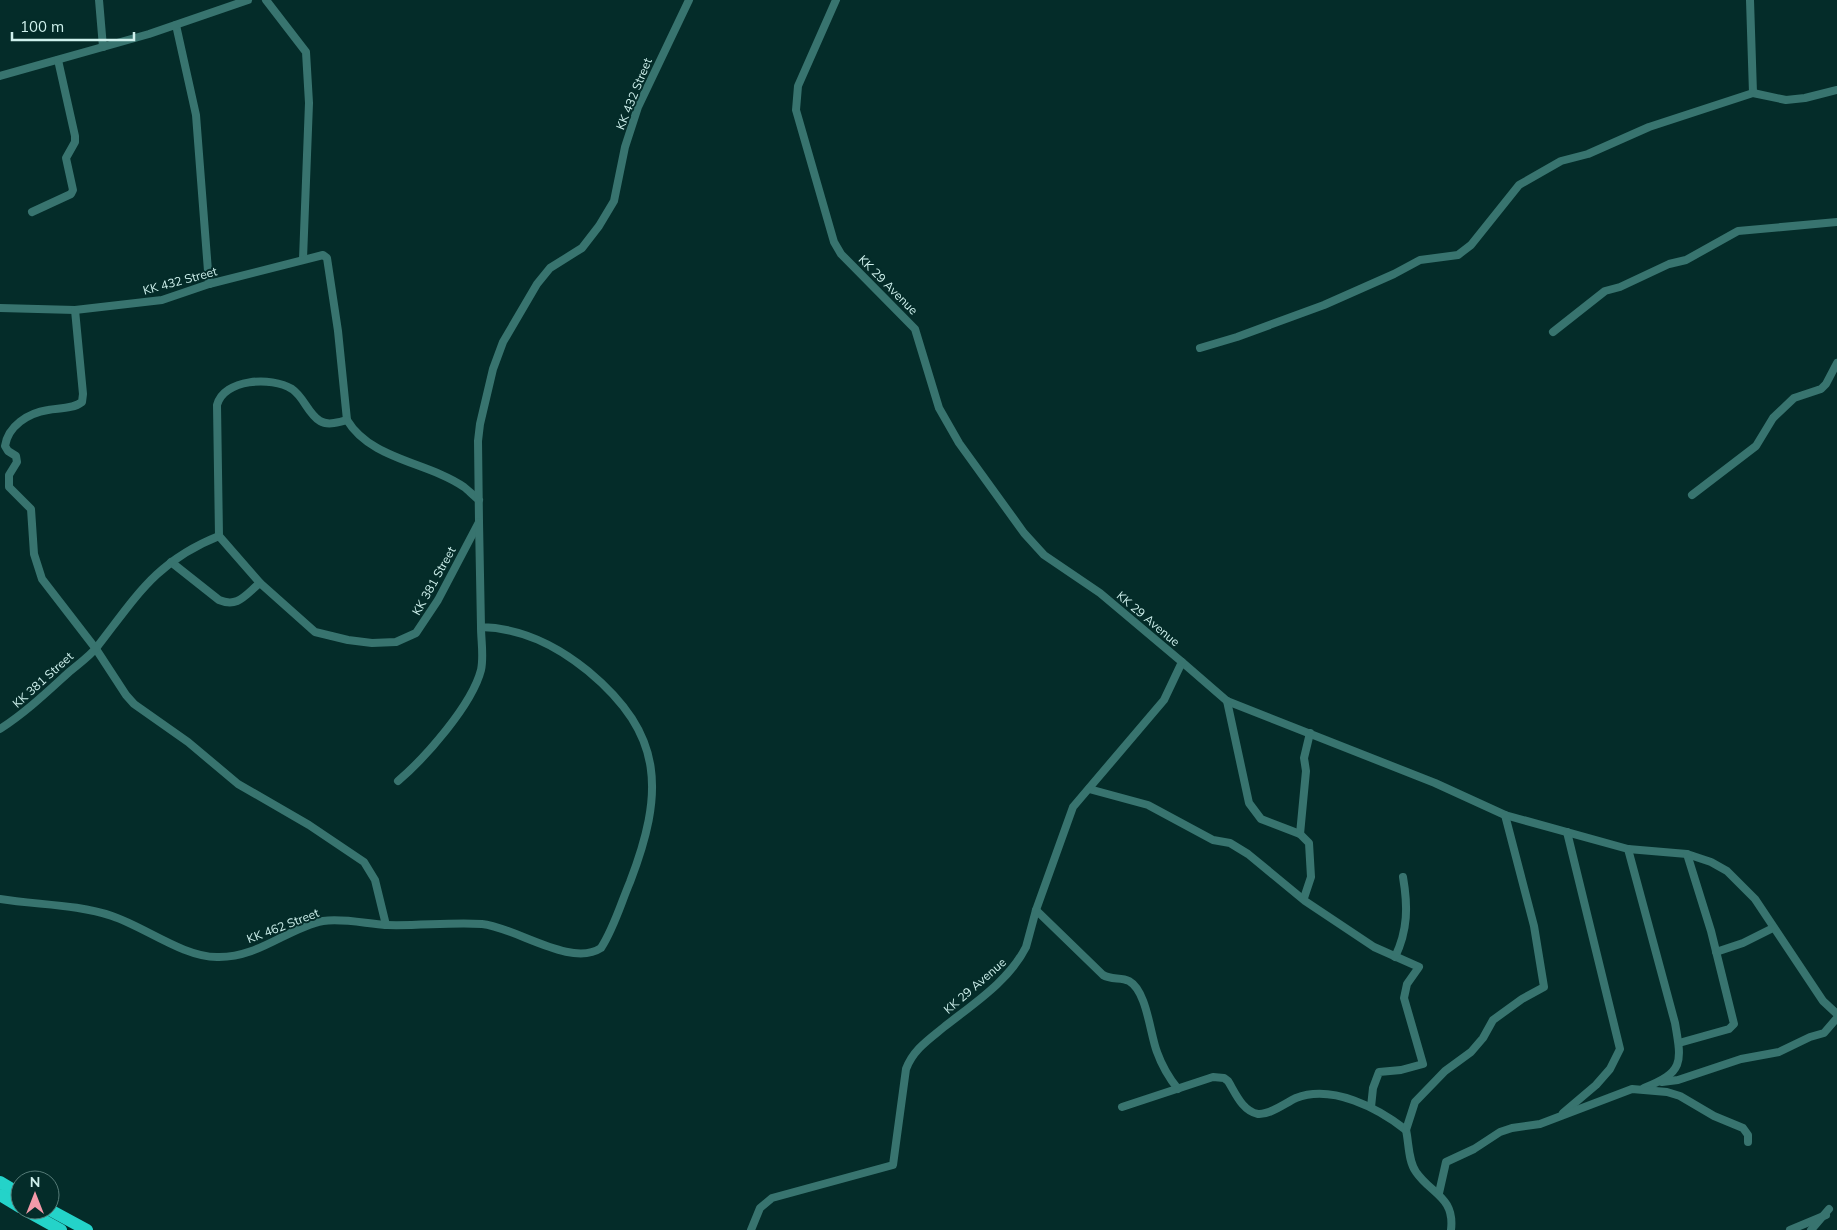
<svg xmlns="http://www.w3.org/2000/svg" width="1837" height="1230" font-family="Mulish,sans-serif">
<rect width="100%" height="100%" fill="#042c29"/>
<g fill="none" stroke-linecap="round" stroke-linejoin="round">
<!-- minor -->
<g stroke="#38746f" stroke-width="8">
<polyline points="99,0 103,47"/>
<polyline points="266,0 306,52 309,103 303,259"/>
<polyline points="1750,0 1753,93"/>
<polyline points="176,25 196,115 209,284"/>
<polyline points="0,76 149,34 248,0"/>
<polyline points="32,212 71,194 73,190 66,158 75,142 75,136 58,60"/>
<polyline points="0,308 75,310 162,300 209,284 323,255 327,258 338,331 347,420"/>
<path d="M 75,310 L 83,394 L 82,402 C 73,409 59,408 48,410 C 28,413 8,426 5,446 L 8,451 L 16,456 L 17,462 L 9,475 L 9,487 L 31,509 L 34,554 L 42,579 L 96,649 L 126,695 L 134,704 L 188,742 L 238,784 L 309,825 L 364,862 L 375,880 L 386,925"/>
<polyline points="1553,332 1605,291 1620,287 1669,264 1686,260 1738,231 1837,222"/>
<polyline points="1200,348 1237,337 1324,305 1394,274 1420,260 1458,255 1471,245 1519,185 1561,161 1588,154 1649,127 1753,93 1786,100 1805,98 1837,90"/>
<polyline points="1692,495 1756,446 1773,418 1794,398 1821,389 1826,384 1837,363"/>
<path d="M 219,536 L 217,405 C 224,379 271,376 292,389 C 304,397 308,414 320,421 C 328,426 339,422 347,420 C 371,460 428,462 464,487 C 469,491 474,496 479,500"/>
<path d="M 171,562 L 219,600 C 238,608 245,595 260,583"/>
<polyline points="1182,662 1227,701 1435,783 1505,815 1628,849 1687,854 1711,862 1727,871 1755,899 1823,1001 1837,1014"/>
<polyline points="1227,701 1249,803 1261,819 1300,834 1309,843 1311,877 1304,898"/>
<path d="M 0,729 C 25,713 46,693 68,673 C 77,665 89,657 97,647 C 136,597 156,561 219,536 L 260,583 L 315,632 L 348,640 L 372,643 L 396,642 L 416,633 L 438,600 L 479,522 L 478,441 L 480,424 L 493,369 L 503,342 L 537,284 L 550,268 L 582,248 L 599,226 L 614,201 L 625,147 L 638,107 L 689,0"/>
<path d="M 398,781 C 425,758 472,705 481,670 C 484,656 481,641 481,627"/>
<polyline points="1089,789 1148,805 1213,840 1230,843 1248,854 1305,901 1374,947 1419,967 1407,984 1404,998 1423,1064 1401,1070 1379,1072 1373,1088 1371,1107"/>
<polyline points="1300,834 1306,771 1304,758 1310,733"/>
<path d="M 1628,849 L 1675,1023 C 1682,1063 1684,1072 1644,1088"/>
<path d="M 0,899 C 36,905 77,904 112,916 C 145,927 183,957 217,957 C 259,958 287,928 323,921 C 344,918 367,924 387,925 C 419,926 451,922 482,924 C 515,927 571,968 601,948 C 614,928 621,903 630,882 C 664,793 665,735 588,671 C 556,645 522,628 481,627 L 479,522"/>
<path d="M 1036,910 L 1103,975 C 1111,980 1121,977 1129,981 C 1147,991 1150,1034 1157,1052 C 1162,1066 1169,1078 1178,1089"/>
<polyline points="1716,952 1743,943 1773,928"/>
<path d="M 1395,957 C 1408,930 1408,906 1403,877"/>
<polyline points="1679,1043 1729,1029 1734,1024 1711,931 1687,854"/>
<polyline points="1662,1082 1678,1080 1741,1059 1779,1052 1810,1037 1824,1033 1837,1018"/>
<path d="M 1122,1107 L 1213,1077 L 1224,1078 L 1228,1081 C 1235,1092 1242,1111 1258,1114 C 1270,1115 1285,1103 1296,1098 C 1332,1084 1378,1108 1406,1130 C 1409,1143 1408,1161 1416,1172 C 1431,1194 1455,1197 1451,1230"/>
<polyline points="1563,1113 1596,1085 1610,1069 1620,1049 1567,832"/>
<polyline points="1406,1130 1415,1102 1445,1071 1471,1052 1483,1038 1493,1020 1522,999 1544,987 1534,926 1505,815"/>
<polyline points="1439,1193 1446,1162 1474,1149 1500,1132 1512,1128 1540,1124 1632,1089 1667,1092 1680,1096 1714,1116 1743,1128 1748,1135 1748,1142"/>
<path d="M 751,1230 L 760,1208 L 772,1198 L 893,1165 L 906,1069 C 913,1050 928,1040 944,1027 C 973,1004 1009,981 1026,947 L 1036,910 L 1073,807 L 1164,700 L 1182,662 L 1100,593 L 1044,555 L 1024,533 L 959,443 L 939,408 L 915,329 L 841,254 L 834,242 L 796,110 L 798,86 L 836,0"/>
<polyline points="1790,1230 1826,1215"/>
<polyline points="1811,1230 1829,1209"/>
</g>
<!-- trunk -->
<g stroke="#24d3c9" stroke-width="12">
<polyline points="0,1182 20,1194"/>
<polyline points="0,1195 20,1207"/>
<polyline points="25,1210 61,1230"/>
<polyline points="50,1210 87,1230"/>
</g>
</g>
<g text-anchor="middle" stroke-width="4" stroke-linejoin="round" paint-order="stroke">
<!-- street labels -->
<g font-size="12" fill="#cff1ed" stroke="#042c29">
<text transform="translate(634 94) rotate(-68)" y="4">KK 432 Street</text>
<text transform="translate(180 281) rotate(-15)" y="4">KK 432 Street</text>
<text transform="translate(888 285) rotate(45)" y="4">KK 29 Avenue</text>
<text transform="translate(434 581) rotate(-61)" y="4">KK 381 Street</text>
<text transform="translate(1148 619) rotate(40)" y="4">KK 29 Avenue</text>
<text transform="translate(43 680) rotate(-42)" y="4">KK 381 Street</text>
<text transform="translate(283 926) rotate(-21)" y="4">KK 462 Street</text>
<text transform="translate(975 986) rotate(-41)" y="4">KK 29 Avenue</text>
</g>
</g>
<!-- north arrow -->
<g transform="translate(35 1195)"><circle r="24" fill="#042c29" stroke="#557b77"/>
<path d="M0-4L9 19L0 12L-9 19Z" fill="#f39aa9"/>
<text y="-8" font-size="14" font-weight="bold" text-anchor="middle" fill="#cff1ed">N</text>
</g>
<!-- scale -->
<path d="M12 32v8h122v-8" fill="none" stroke="#cff1ed" stroke-width="2.5"/>
<text x="20" y="32" font-size="15" fill="#cff1ed" stroke="#042c29" stroke-width="4" paint-order="stroke">100 m</text>
</svg>
